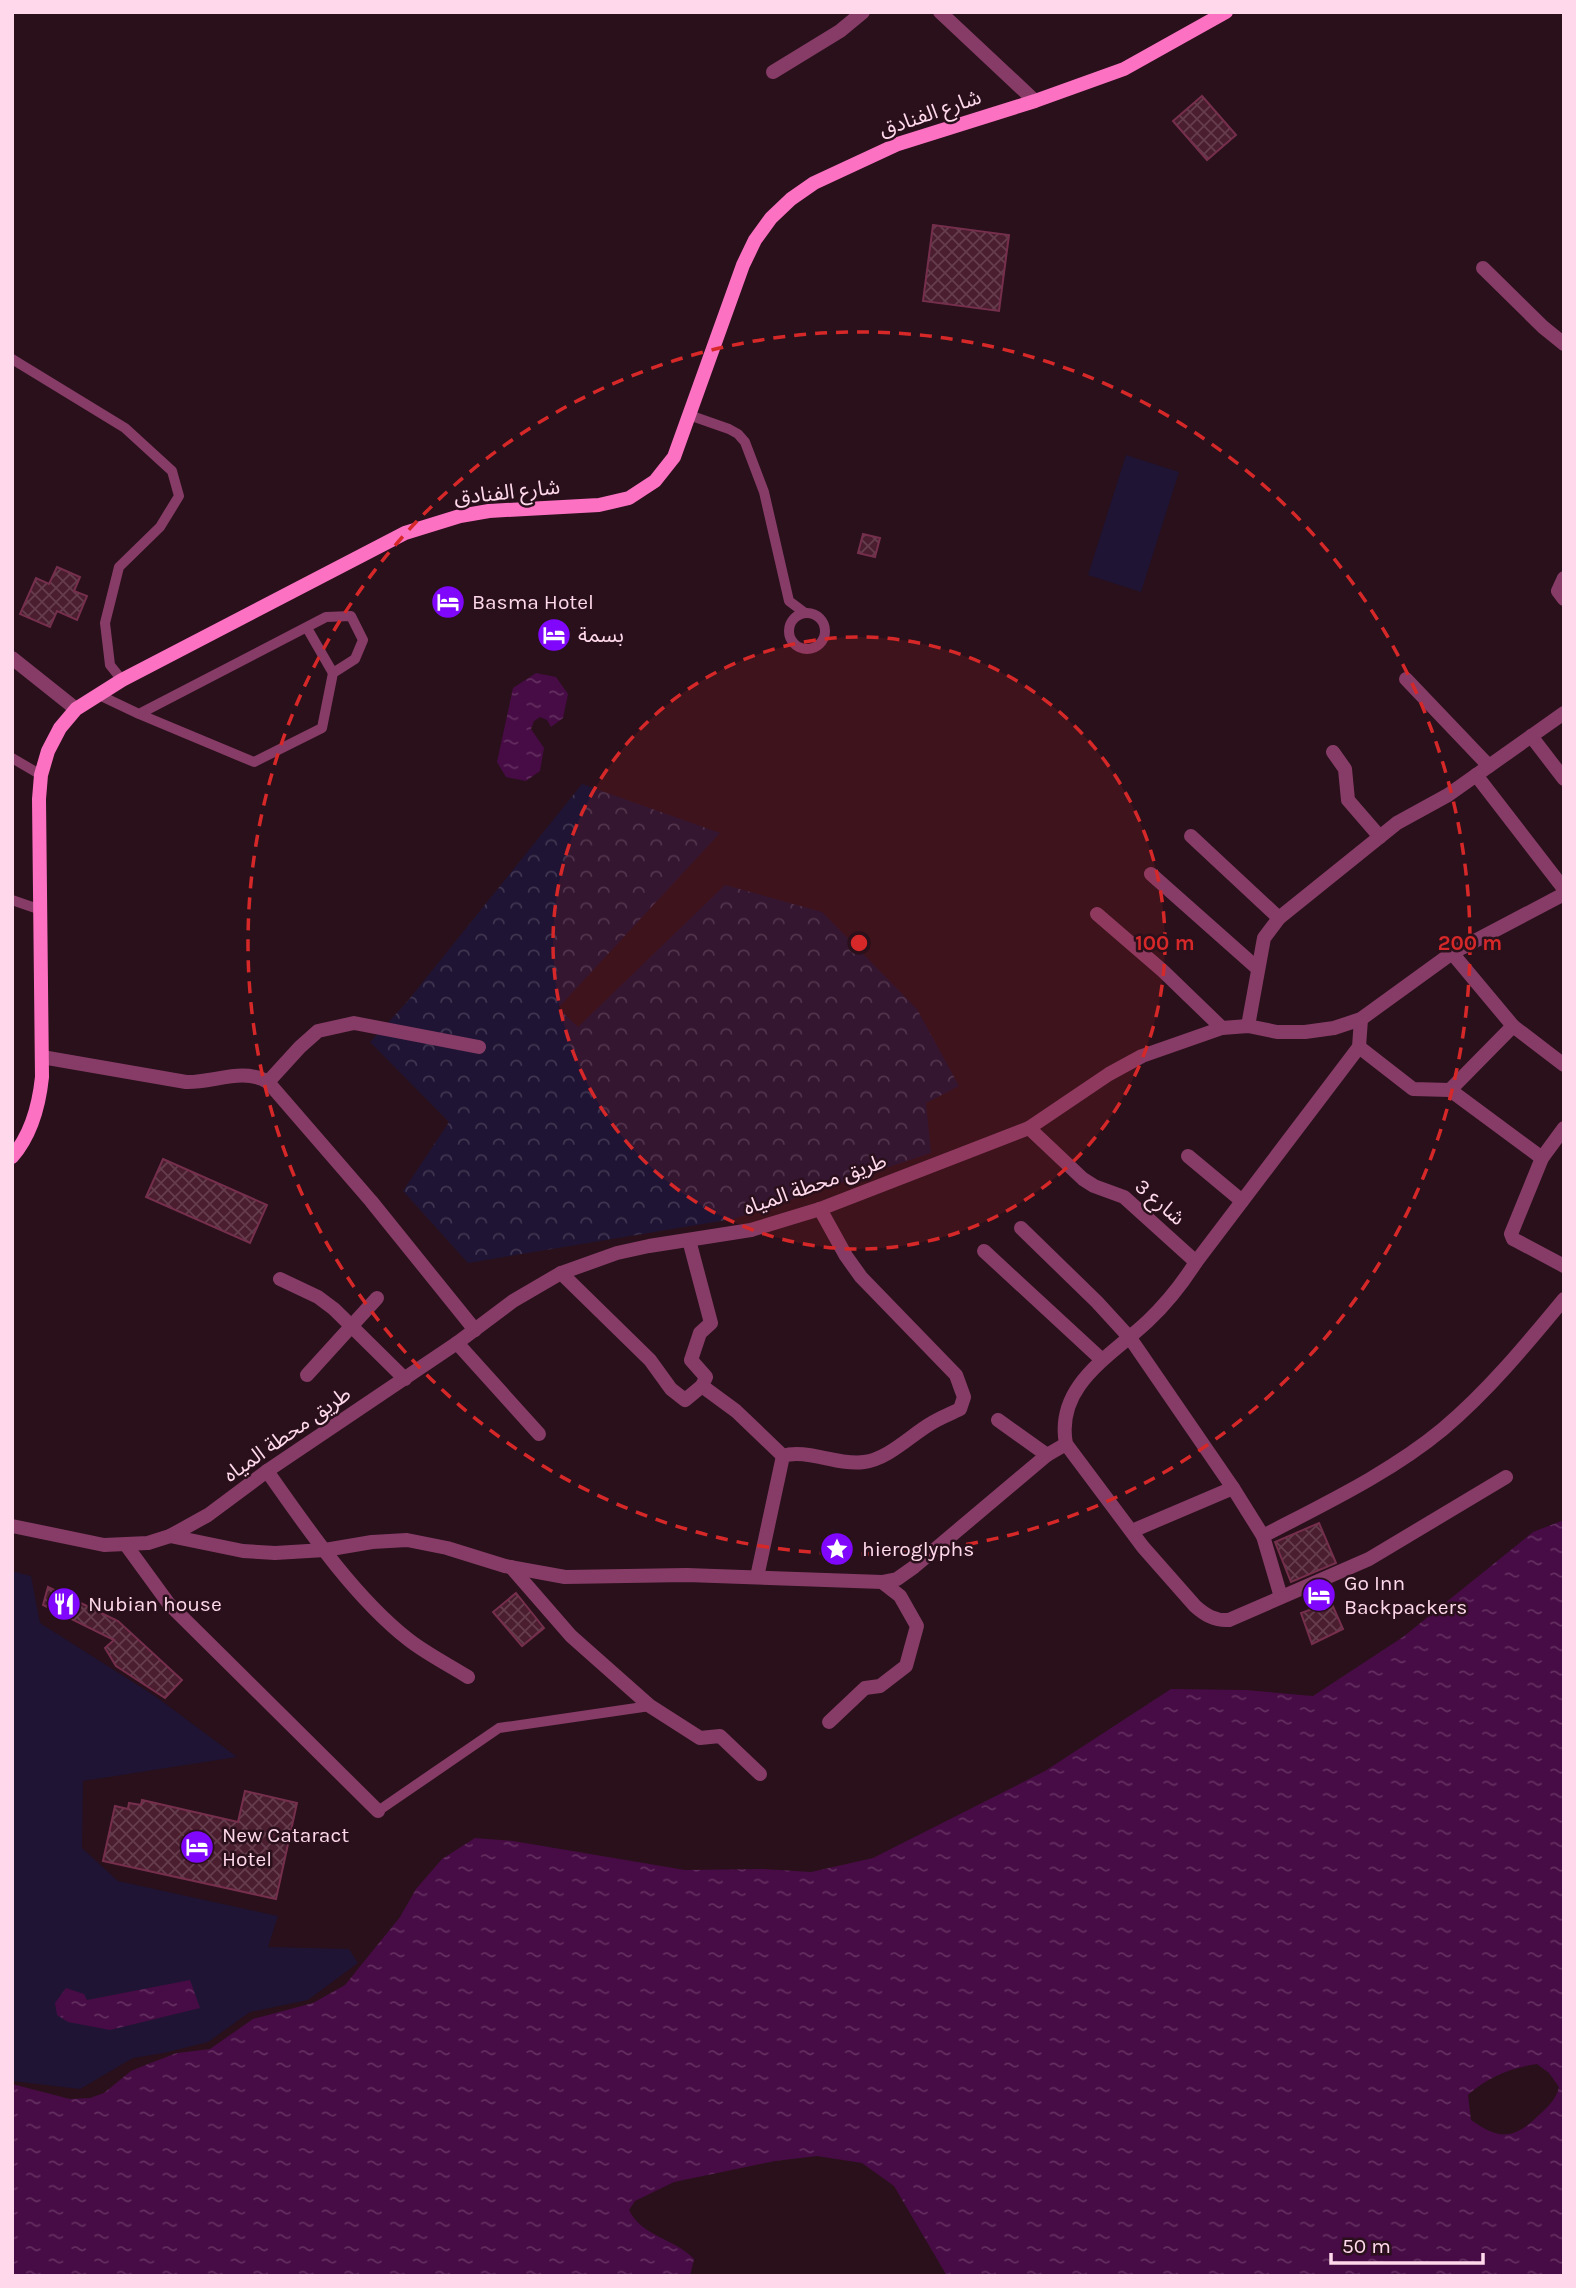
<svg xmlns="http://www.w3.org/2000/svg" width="1576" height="2288" font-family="Karla,'Noto Sans Arabic',sans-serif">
<defs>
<pattern id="forest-crowns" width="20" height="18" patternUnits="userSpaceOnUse" patternTransform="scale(1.75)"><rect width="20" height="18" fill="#1f1433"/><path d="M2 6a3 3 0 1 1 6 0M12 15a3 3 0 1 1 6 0" fill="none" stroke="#413651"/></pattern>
<pattern id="water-ripples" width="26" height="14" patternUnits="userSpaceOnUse" patternTransform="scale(1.75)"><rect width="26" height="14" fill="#470b45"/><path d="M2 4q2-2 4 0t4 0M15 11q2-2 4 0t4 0" fill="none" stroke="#632e60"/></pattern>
<pattern id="building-cross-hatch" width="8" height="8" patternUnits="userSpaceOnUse" patternTransform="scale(1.75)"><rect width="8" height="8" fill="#4a1d2f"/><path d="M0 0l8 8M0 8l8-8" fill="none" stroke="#653d4d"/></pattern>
</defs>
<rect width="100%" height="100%" fill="#29101b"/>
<!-- forest -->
<polygon fill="url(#forest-crowns)" points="582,784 720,833 558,1008 578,1027 725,885 822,912 917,1009 959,1086 926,1103 931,1153 733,1219 468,1263 403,1191 449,1122 370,1042 406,1003"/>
<!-- park -->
<g fill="#1f1433">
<polygon points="1126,455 1179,472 1141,592 1088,575"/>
<polygon points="12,1571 31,1576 40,1623 155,1696 237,1757 83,1781 82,1848 118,1881 278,1916 268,1947 349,1949 358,1963 308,2000 250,2012 208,2042 164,2053 133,2058 80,2089 12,2081"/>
</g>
<!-- water -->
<g fill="url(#water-ripples)" fill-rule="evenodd">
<polygon points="536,673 556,677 568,694 563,718 551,727 547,720 540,717 534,721 531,729 544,748 540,771 526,781 506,777 497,762 513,688"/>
<path d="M 1564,1520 L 1564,2276 L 947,2276 L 894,2186 L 862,2163 L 817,2156 L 775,2161 L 674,2182 L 635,2201 L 629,2210 C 642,2237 674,2238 694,2259 L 690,2276 L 12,2276 L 12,2084 L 70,2099 L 90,2098 L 104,2093 L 131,2071 L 148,2064 L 177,2053 L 210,2049 L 253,2019 L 313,2003 L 345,1985 L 400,1917 L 416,1889 L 442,1859 L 475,1838 L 513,1841 L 685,1870 L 763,1869 L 811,1872 L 873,1858 L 1045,1771 L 1171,1689 L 1246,1690 L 1313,1696 L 1403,1637 L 1533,1532 ZM 1537,2064 L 1549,2073 L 1559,2087 C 1556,2099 1549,2106 1540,2114 C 1515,2139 1500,2141 1471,2120 L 1468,2095 C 1488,2077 1510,2068 1537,2064 Z"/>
<polygon points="190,1980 200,2008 110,2030 68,2022 57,2015 55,2003 66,1988 84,1994 87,2000"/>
</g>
<!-- building -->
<g fill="url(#building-cross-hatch)" stroke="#752f4c" stroke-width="2">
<polygon points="1202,96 1236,135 1207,160 1173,121"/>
<polygon points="933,225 1009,235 999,311 923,301"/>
<polygon points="863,534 880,538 875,557 858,553"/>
<polygon points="57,567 80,577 74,591 87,596 77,620 57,611 50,627 20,614 36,578 49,584"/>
<polygon points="163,1159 267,1205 250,1243 146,1197"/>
<polygon points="1319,1523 1336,1563 1291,1582 1275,1542"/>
<polygon points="48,1587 118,1621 182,1680 165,1698 116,1666 105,1648 114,1640 43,1605"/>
<polygon points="516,1593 544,1628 522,1646 493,1612"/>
<polygon points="1331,1602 1343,1629 1312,1644 1301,1613"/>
<polygon points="245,1791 297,1803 276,1899 103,1861 115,1806 128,1809 129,1803 141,1805 142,1800 238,1822"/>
</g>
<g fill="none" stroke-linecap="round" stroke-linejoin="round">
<!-- lane -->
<g stroke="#873c67" stroke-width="10">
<polyline points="12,359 125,428 172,471 179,496 160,527 119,567 105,623 110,665 122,680"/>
<polyline points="689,415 729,429 738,434 745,442 764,492 789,601 805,613"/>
<circle cx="807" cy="631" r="18"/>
<polyline points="307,628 333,673"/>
<polyline points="99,695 139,714 326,617 351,616 363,640 355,659 333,673 322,728 254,762 139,714"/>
<polyline points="12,758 41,775"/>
<polyline points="12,900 41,910"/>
<polyline points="378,1811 499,1728 650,1706"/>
</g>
<!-- street -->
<g stroke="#873c67" stroke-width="14">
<polyline points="940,12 1035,101"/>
<polyline points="773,72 840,31 863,12"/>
<polyline points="1483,268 1543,327 1564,344"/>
<polyline points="1564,578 1558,591 1564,599"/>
<polyline points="12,658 76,709"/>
<polyline points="1406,679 1489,766"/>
<polyline points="1531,736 1564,779"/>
<polyline points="1333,752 1345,769 1348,800 1380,837"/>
<polyline points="1476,775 1564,889"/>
<polyline points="1191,836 1279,918"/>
<polyline points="1151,874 1257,968"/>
<polyline points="1097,914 1163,971 1222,1028"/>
<polyline points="1452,953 1513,1026 1564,1065"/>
<path d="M 1361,1019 L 1359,1047 L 1196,1262 C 1182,1284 1167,1303 1148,1321 C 1111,1356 1055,1385 1066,1444 L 1143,1547 L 1195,1606 C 1205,1615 1215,1621 1229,1620 L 1369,1559 L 1506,1477"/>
<polyline points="1248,1026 1264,938 1279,918 1397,823 1448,795 1564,713"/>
<polyline points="1359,1047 1413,1089 1450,1090 1542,1158"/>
<path d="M 42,1057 L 186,1082 C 213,1083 243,1067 268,1082 L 371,1201 L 475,1330"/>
<polyline points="268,1082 300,1047 318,1031 354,1023 479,1047"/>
<polyline points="1450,1090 1513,1026"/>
<polyline points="1029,1128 1083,1179 1094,1186 1124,1197 1196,1262"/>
<polyline points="1564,1128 1542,1158 1511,1234 1513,1239 1519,1242 1564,1266"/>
<polyline points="1188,1156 1242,1201"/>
<polyline points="1021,1228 1097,1302 1130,1338 1233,1488 1263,1536"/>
<polyline points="689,1240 711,1323 700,1333 691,1360 706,1377 702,1386 736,1411 783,1456"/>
<polyline points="984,1251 1101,1359"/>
<polyline points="561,1273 650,1360 671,1389 685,1400 702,1386"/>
<polyline points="280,1279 318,1297 334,1309 405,1379"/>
<polyline points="457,1343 539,1434"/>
<polyline points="307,1375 377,1298"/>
<polyline points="998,1420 1047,1455"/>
<path d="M 267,1471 C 307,1528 354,1597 409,1640 C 427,1654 449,1665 468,1677"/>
<polyline points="12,1526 104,1545 148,1543 170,1536 208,1515 267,1471 457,1343 513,1301 561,1273 617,1253 649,1246 751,1230 820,1209 1029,1128 1109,1074 1142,1056 1222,1028 1248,1026 1277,1032 1305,1032 1334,1028 1361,1019 1452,953 1564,894"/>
<polyline points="1132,1531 1233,1488"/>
<polyline points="170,1536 243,1551 275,1553 325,1550 372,1542 407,1540 447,1548 505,1566 565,1577 687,1575 882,1582 897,1579 914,1567 1047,1455 1066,1444"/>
<polyline points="126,1545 169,1604 378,1811"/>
<polyline points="511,1567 571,1636 650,1706 700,1738 720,1736 760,1774"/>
<path d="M 757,1577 L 783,1456 C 805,1448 838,1466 864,1462 C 888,1459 910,1436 930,1424 C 939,1418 950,1414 960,1409 L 964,1397 L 956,1375 L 861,1277 L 846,1256 L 820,1209"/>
<path d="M 1281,1597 L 1263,1536 C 1324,1504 1390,1473 1443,1429 C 1488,1391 1526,1345 1564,1299"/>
<polyline points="829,1722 865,1688 880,1686 906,1666 917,1626 900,1596 882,1582"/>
</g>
<!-- secondary -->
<path stroke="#fd71c3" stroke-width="14" d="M 12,1157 C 31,1135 39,1106 42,1077 L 39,799 L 41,775 L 48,751 L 60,728 L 76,709 L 122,680 L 405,533 L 460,516 L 489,511 L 599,505 L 629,498 L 655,481 L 674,457 L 743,265 L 755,240 L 771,218 L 791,199 L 814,183 L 898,144 L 1035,101 L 1124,69 L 1226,12"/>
</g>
<!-- distance rings -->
<circle cx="859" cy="943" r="306" fill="#d62828" fill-opacity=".12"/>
<g fill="none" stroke="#d62828" stroke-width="3.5" stroke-dasharray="12 9">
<circle cx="859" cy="943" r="306"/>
<circle cx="859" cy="943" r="611"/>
</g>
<!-- icons -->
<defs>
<g id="hotel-disc" transform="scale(1.75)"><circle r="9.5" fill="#8007fc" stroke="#29101b"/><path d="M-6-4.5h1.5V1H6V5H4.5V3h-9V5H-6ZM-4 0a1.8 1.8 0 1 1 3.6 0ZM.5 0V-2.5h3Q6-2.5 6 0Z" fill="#fff"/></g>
<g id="sight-disc" transform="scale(1.75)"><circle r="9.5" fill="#8007fc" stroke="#29101b"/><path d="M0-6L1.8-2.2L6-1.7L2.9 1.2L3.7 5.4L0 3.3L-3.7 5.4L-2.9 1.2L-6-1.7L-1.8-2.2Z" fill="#fff"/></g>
<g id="restaurant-disc" transform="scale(1.75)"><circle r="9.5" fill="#8007fc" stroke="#29101b"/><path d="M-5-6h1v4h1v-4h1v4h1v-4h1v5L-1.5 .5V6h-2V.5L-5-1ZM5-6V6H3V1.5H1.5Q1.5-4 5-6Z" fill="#fff"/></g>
</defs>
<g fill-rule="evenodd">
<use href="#hotel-disc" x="448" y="602"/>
<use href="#hotel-disc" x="554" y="635"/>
<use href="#sight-disc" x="837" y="1549"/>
<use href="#hotel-disc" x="1319" y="1595"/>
<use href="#restaurant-disc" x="64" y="1604"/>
<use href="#hotel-disc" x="197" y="1847"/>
</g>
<g text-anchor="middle" stroke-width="5" stroke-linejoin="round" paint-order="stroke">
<!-- street labels -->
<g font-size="21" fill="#ffd9eb" stroke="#29101b">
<text transform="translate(930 113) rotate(-19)" y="7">شارع الفنادق</text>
<text transform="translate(507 492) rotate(-6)" y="7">شارع الفنادق</text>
<text transform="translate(815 1184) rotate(-19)" y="7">طريق محطة المياه</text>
<text transform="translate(1160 1202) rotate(41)" y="7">شارع 3</text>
<text transform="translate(287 1434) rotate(-35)" y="7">طريق محطة المياه</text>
</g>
<!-- poi labels -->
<g font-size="21" fill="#ffd9eb" stroke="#29101b" text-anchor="start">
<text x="472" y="609">Basma Hotel</text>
<text x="578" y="642">بسمة</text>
<text x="862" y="1556">hieroglyphs</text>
<text x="1344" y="1590">Go Inn<tspan x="1344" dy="24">Backpackers</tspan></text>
<text x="88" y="1611">Nubian house</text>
<text x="222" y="1842">New Cataract<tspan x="222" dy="24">Hotel</tspan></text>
</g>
</g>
<circle cx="859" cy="943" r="10" fill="#d62828" stroke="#29101b" stroke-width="3.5"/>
<g font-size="21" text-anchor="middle" font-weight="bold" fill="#d62828" stroke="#29101b" stroke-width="5" stroke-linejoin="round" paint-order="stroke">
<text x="1165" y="950">100 m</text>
<text x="1470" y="950">200 m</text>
</g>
<!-- border -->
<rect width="1576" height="2288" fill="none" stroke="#ffd9eb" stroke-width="28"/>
<!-- scale -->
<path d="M1331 2253v10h152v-10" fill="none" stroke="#ffd9eb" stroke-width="3.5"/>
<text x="1342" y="2253" font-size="21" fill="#ffd9eb" stroke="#29101b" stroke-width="5" paint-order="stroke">50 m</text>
</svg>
